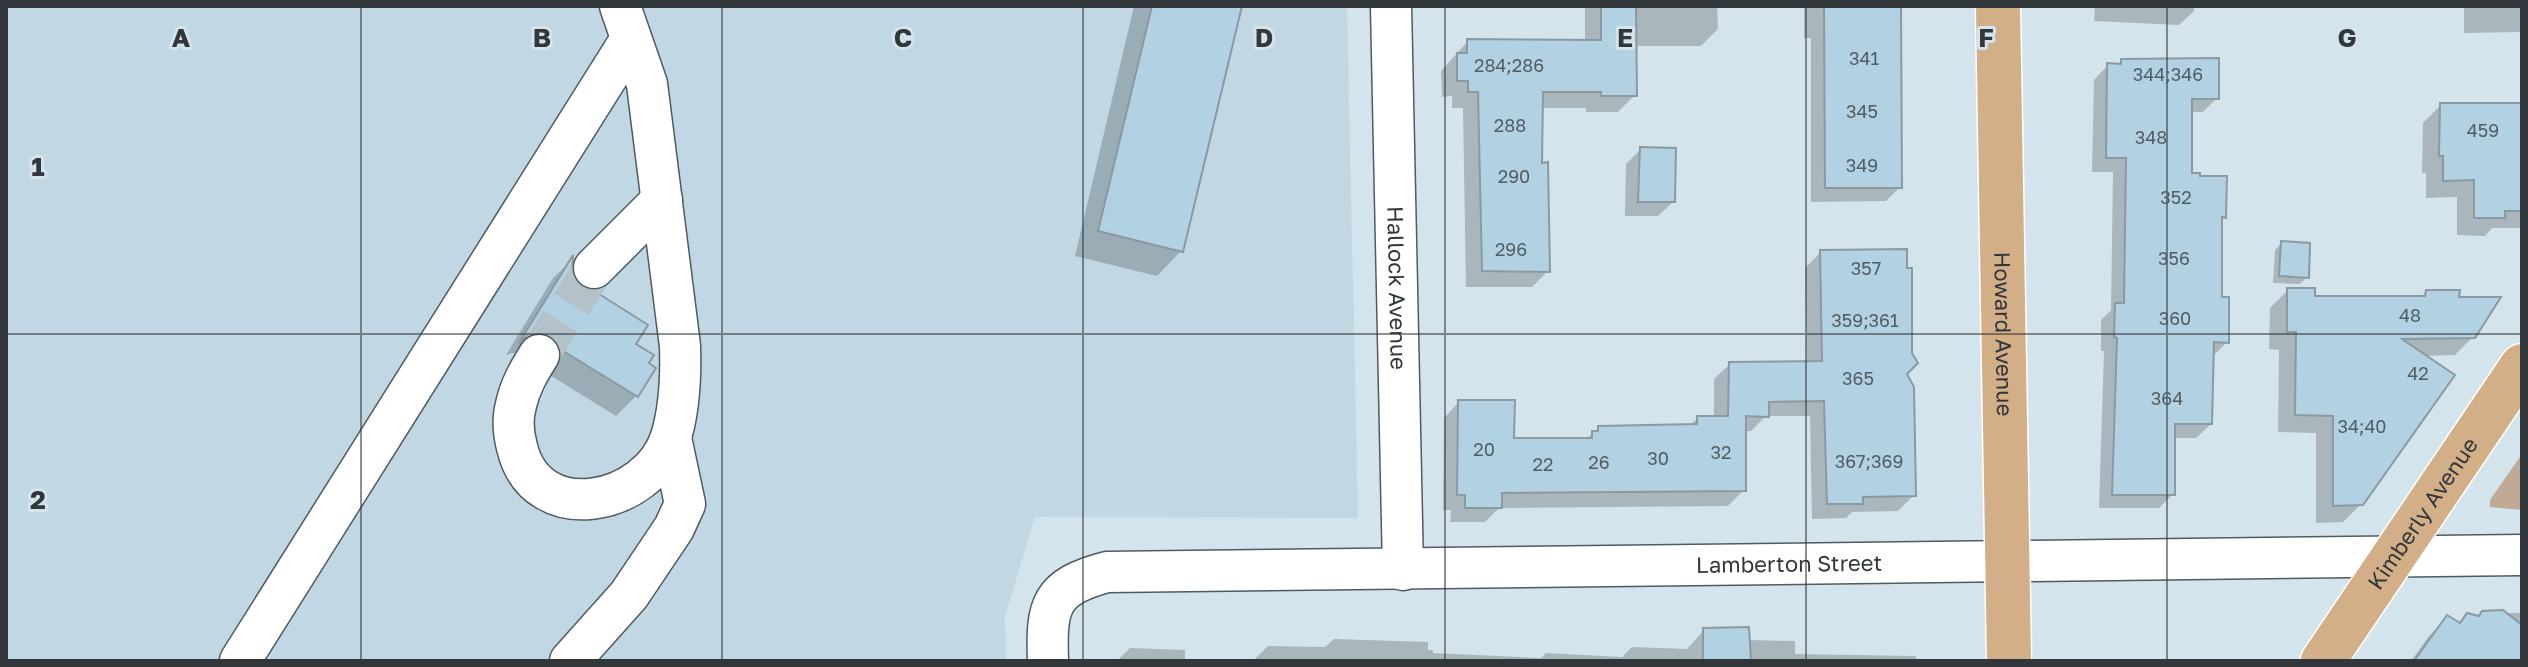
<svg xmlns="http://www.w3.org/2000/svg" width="2528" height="667" font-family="'Golos Text',sans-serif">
<rect width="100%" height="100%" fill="#d4e4ec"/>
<!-- built -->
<polygon fill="#c1d7e4" points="6,6 1347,6 1358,518 1035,517 1005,617 1006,661 6,661"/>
<!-- green -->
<polygon fill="#c0aa95" points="2522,454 2522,510 2490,507 2490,500"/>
<!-- shadow -->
<g fill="#0003">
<polygon points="1134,6 1240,6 1181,251 1157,276 1075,256"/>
<polygon points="1585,6 1717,6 1718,29 1701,46 1635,46 1635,95 1618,112 1586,112 1586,108 1540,108 1540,165 1548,271 1532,287 1466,287 1463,108 1452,108 1452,96 1442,97 1441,71 1468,41 1585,42"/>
<polygon points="1804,6 1900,6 1900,187 1886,201 1811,202 1811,38 1804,38"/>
<polygon points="2095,6 2194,6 2194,11 2179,25 2094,21"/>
<polygon points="2464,6 2522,6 2522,32 2464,33"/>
<polygon points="2121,61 2217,98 2203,112 2190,112 2190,175 2224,217 2220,221 2220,298 2227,342 2212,357 2211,424 2196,438 2173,438 2173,494 2159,508 2099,508 2104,351 2101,351 2101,320 2111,310 2113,172 2092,172 2094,80 2108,65 2117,65"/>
<polygon points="2441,105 2522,105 2522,228 2492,228 2485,236 2457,235 2457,197 2426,198 2426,173 2422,173 2423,123"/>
<polygon points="1641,149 1673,202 1658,216 1625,216 1626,164"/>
<polygon points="2282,243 2307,277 2300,284 2273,283 2275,250"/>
<polygon points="1821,252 1904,374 1914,495 1898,511 1852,512 1846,518 1812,519 1810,416 1766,416 1751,431 1744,431 1744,490 1728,506 1499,508 1485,522 1450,522 1451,510 1443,510 1444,418 1459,402 1512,440 1585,440 1599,428 1689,426 1698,418 1714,418 1714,379 1730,364 1807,363 1805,268"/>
<polygon points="571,261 570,274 576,285 633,344 636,396 616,416 540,369 530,355 517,352 506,355 553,278"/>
<polygon points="2288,290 2313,298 2420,298 2426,292 2457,299 2473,337 2455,355 2423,356 2361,504 2343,522 2316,523 2316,433 2278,432 2279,350 2269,349 2270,308"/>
<polygon points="2483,613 2522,613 2522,661 2411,661 2429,636 2447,618 2458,625 2478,618"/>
<polygon points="1704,630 1748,640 1795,641 1795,654 1916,656 1916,661 1253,661 1268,646 1325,647 1334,639 1428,642 1428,650 1433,650 1433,653 1541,658 1546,653 1622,657 1632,647 1687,649"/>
<polygon points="1130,648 1185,650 1185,661 1117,661"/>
</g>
<!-- building -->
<g fill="#b2d1e3" stroke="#8b99a1" stroke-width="2">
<polygon points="1152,6 1242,6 1183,252 1098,231"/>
<polygon points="1601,6 1636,6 1637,96 1601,96 1601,92 1543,92 1542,163 1548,162 1550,272 1482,271 1478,92 1468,92 1468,81 1457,81 1457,53 1467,53 1467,39 1601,40"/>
<polygon points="1824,6 1901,6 1902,188 1825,188"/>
<polygon points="2219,58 2219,99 2192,99 2192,173 2200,173 2200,176 2227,176 2226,218 2222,217 2222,297 2229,297 2229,343 2214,342 2212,424 2175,424 2175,495 2112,495 2117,338 2114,337 2115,303 2124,303 2126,158 2106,158 2107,63 2121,64 2121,59"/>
<polygon points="2440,103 2522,103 2522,211 2505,211 2505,218 2474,218 2474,180 2443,181 2443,156 2439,156"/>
<polygon points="1640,147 1676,148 1675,202 1638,202"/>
<polygon points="2281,241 2310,243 2309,278 2279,276"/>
<polygon points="1907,249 1907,268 1912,268 1912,353 1918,363 1907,374 1914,387 1916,496 1863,497 1863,504 1827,504 1824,401 1769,402 1769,417 1746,416 1746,491 1502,493 1502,508 1465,508 1465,495 1457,495 1458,400 1515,400 1514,438 1592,438 1592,431 1598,431 1598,426 1697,424 1697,416 1728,416 1729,362 1822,361 1820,250"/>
<polygon points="573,255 572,273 578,285 587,290 597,290 596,292 648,325 636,344 654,355 649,363 656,368 638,397 560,349 550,335 539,332 529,334 519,343"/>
<polygon points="2287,288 2315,288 2315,296 2425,296 2426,290 2460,290 2459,297 2501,297 2475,338 2402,339 2455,375 2363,505 2333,506 2333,416 2295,415 2296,332 2287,332"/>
<polygon points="2503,610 2522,625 2522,661 2414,661 2447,615 2460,623 2467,613 2479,616 2482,611"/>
<polygon points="1749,627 1751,661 1703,661 1703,628"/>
</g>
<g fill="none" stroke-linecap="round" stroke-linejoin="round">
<!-- minor-tunnel -->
<polyline stroke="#b3c1c8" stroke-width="40" stroke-dasharray="40 20" stroke-linecap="butt" points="539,355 594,268"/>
<!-- minor casing -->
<g stroke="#4e5b62" stroke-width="43">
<g id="minor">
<path id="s1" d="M 1391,6 L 1403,570"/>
<polyline points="594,268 662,200"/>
<path d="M 539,355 C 529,371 520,386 516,405 C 512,419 513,432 517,447 C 536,529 649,506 671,437 C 680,407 681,376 680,346 L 647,84 L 620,6"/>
<polyline points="240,661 631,39"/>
<polyline points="570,661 629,595 674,528 685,504 671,438"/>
<path id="s2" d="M 1048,661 C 1046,605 1050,587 1107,572 L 2522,555"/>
</g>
</g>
<!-- major casing -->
<g stroke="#fff" stroke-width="47">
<g id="major">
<path id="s3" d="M 1998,6 L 2009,661"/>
<path id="s4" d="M 2323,661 L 2522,366"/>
</g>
</g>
<!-- minor -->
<use href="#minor" stroke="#fff" stroke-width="40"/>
<!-- major -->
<use href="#major" stroke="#d3af88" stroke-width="44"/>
</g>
<!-- grid -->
<path fill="none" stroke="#31373a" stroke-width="2" stroke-opacity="0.55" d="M 361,6 L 361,661M 722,6 L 722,661M 1083,6 L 1083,661M 1445,6 L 1445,661M 1806,6 L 1806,661M 2167,6 L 2167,661M 6,334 L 2522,334"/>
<g text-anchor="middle" stroke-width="6" stroke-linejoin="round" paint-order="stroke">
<!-- number labels -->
<g font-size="18" fill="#515e64">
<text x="1864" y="65">341</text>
<text x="1509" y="72">284;286</text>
<text x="2168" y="81">344;346</text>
<text x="1862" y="118">345</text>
<text x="1510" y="132">288</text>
<text x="2483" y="137">459</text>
<text x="2151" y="144">348</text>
<text x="1862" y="172">349</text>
<text x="1514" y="183">290</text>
<text x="2176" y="204">352</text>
<text x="1511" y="256">296</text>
<text x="2174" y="265">356</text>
<text x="1866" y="275">357</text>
<text x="2410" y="322">48</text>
<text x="2175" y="325">360</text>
<text x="1865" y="327">359;361</text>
<text x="2418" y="380">42</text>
<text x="1858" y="385">365</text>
<text x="2167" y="405">364</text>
<text x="2362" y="433">34;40</text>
<text x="1484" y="456">20</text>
<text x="1721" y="459">32</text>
<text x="1658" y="465">30</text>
<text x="1869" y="468">367;369</text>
<text x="1599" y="469">26</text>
<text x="1543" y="471">22</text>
</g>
<!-- street labels -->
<g font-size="22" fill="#31373a" stroke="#d4e4ec">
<text dy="8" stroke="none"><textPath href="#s1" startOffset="282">Hallock Avenue</textPath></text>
<text dy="8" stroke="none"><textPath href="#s3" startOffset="328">Howard Avenue</textPath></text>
<text dy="8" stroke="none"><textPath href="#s4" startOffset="178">Kimberly Avenue</textPath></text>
<text dy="8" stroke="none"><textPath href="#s2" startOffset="804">Lamberton Street</textPath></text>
</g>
</g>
<g font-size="26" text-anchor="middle" font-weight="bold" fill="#31373a" stroke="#d4e4ec" stroke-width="6" stroke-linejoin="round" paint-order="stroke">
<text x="181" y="47">A</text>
<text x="542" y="47">B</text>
<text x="903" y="47">C</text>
<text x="1264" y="47">D</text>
<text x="1625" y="47">E</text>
<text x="1986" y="47">F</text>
<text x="2347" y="47">G</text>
<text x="38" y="176">1</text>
<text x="38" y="509">2</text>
</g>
<!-- border -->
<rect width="2528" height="667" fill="none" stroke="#31373a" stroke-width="16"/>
</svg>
